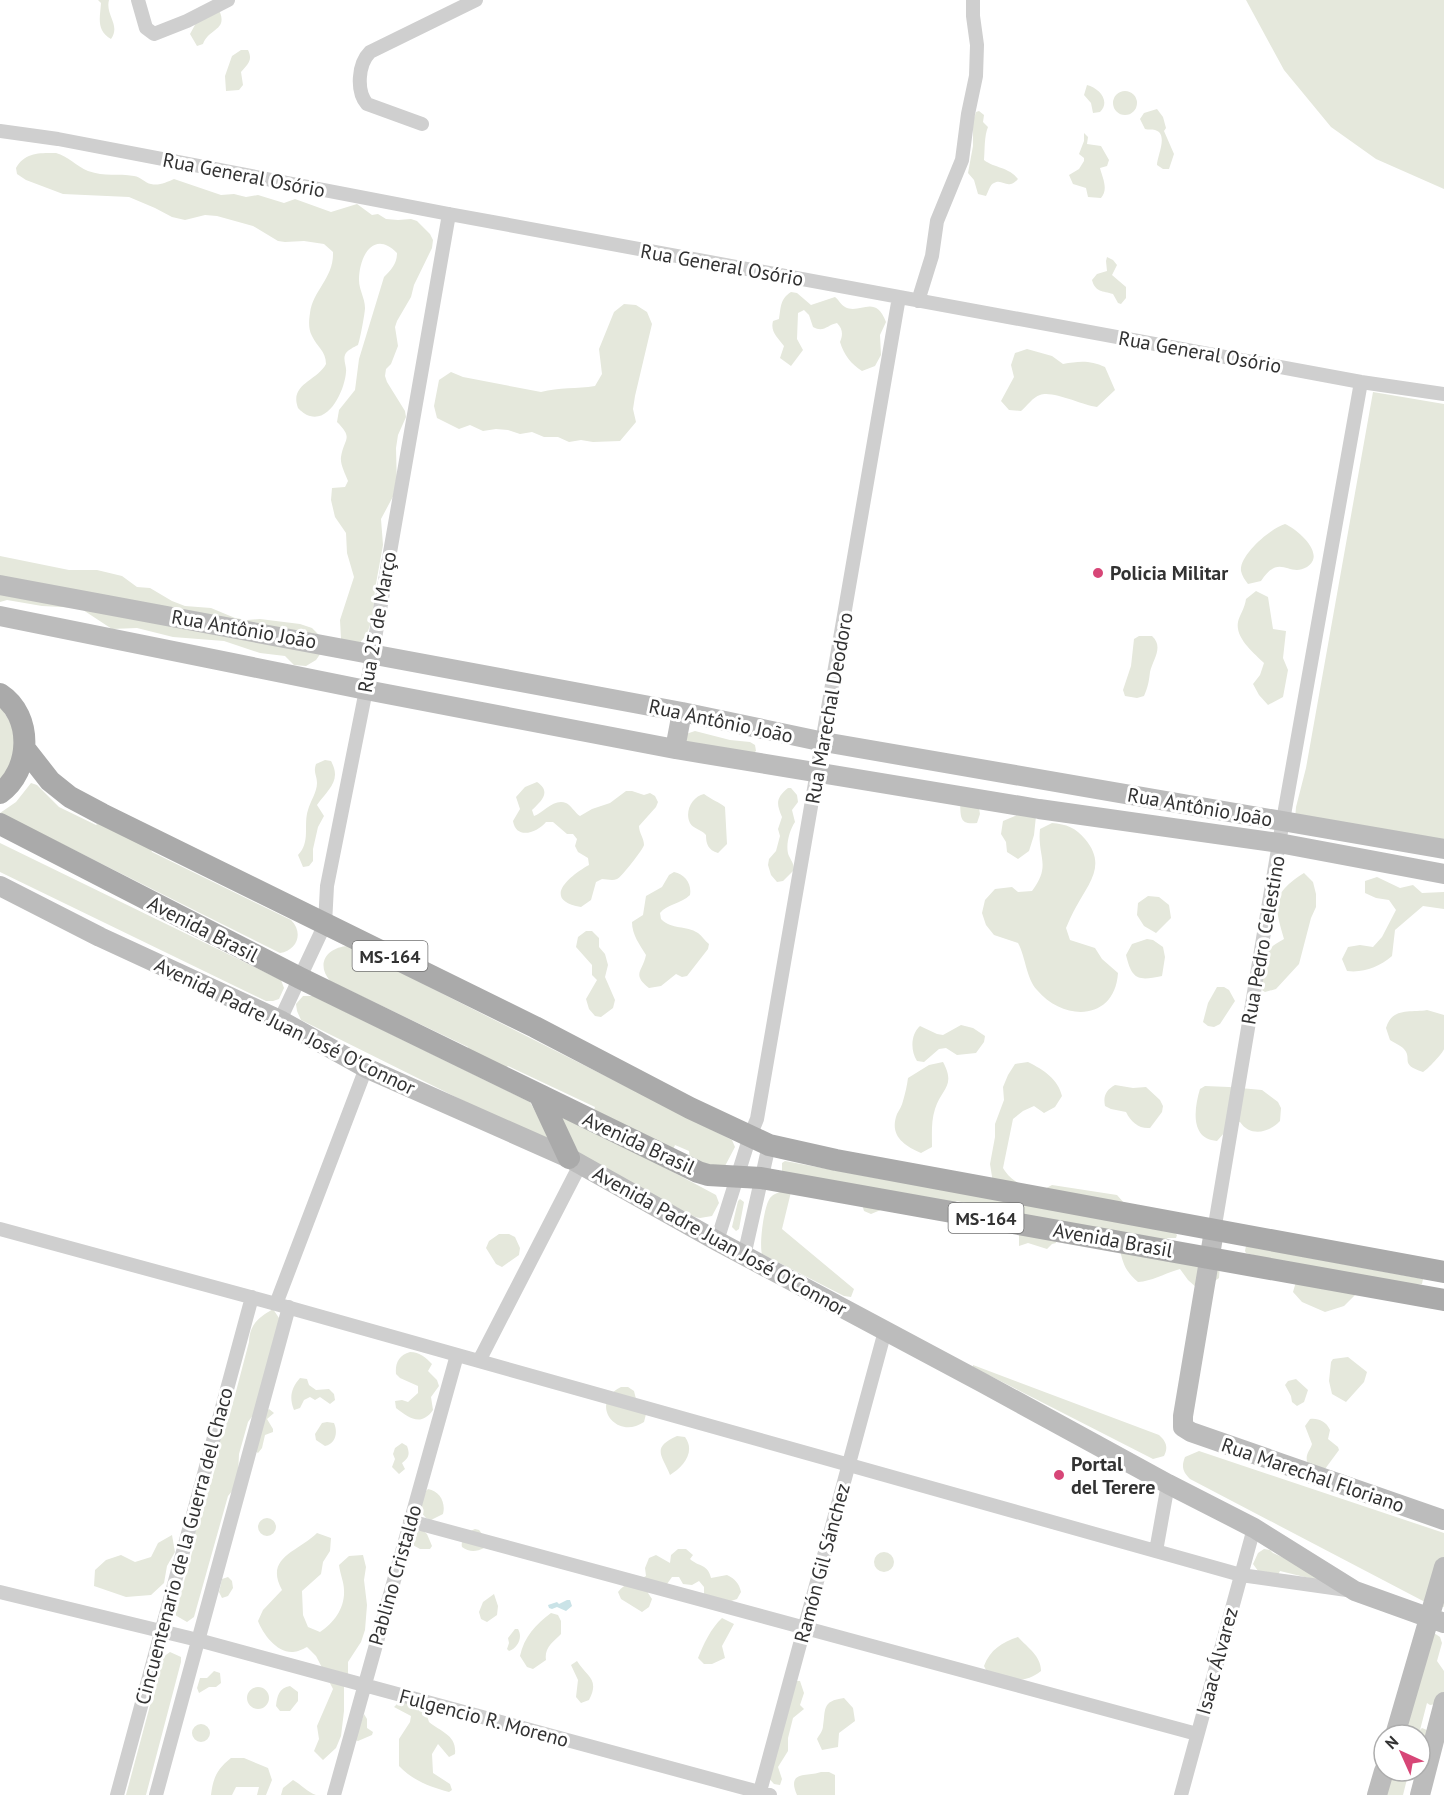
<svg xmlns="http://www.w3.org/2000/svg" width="1444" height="1795" font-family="'PT Sans',sans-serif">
	<rect width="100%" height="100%" fill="#fff"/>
	<!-- green -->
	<path fill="#e5e8dc" d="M98 0H109C105 15 121 25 111 39 96 30 100 18 101 3Z
		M1246 0H1444V189L1376 159 1331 127 1284 70Z
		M217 6C231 31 209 27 203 44L197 46 190 34 196 23Z
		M241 50H248C253 60 248 64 241 72L243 85 239 90 226 91 225 76 232 56Z
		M1087 85C1099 88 1111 101 1100 112L1093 113 1091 103 1084 95Z
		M1113 103a12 12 0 1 1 24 0a12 12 0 1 1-24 0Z
		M1157 109 1163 117 1166 128 1164 131 1174 154 1169 169H1163L1157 165C1157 156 1169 134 1155 130 1152 129 1148 130 1145 129L1140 119 1144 113Z
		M979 111 984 115 983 122 988 127C984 137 985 149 984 160 994 168 1009 167 1018 179 1007 191 1003 178 994 183 990 184 988 193 986 196L978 194 974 180 968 173 973 146V121L976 112Z
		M1084 133 1088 137 1087 144 1101 146 1109 160 1107 166 1100 168C1102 177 1109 189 1101 198L1088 197 1086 188 1073 184 1069 175 1079 169 1084 161V158L1079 154 1084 141Z
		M56 153C68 156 76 166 88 171 105 177 118 173 134 176 141 177 145 183 151 184 159 186 167 182 174 179L221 195 234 194 246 197 258 195 284 203 295 199 331 212 357 204 372 215 378 214 386 219 398 220 411 219 417 221 430 234 433 240 432 248 414 285 411 297 397 321 395 327 398 346 391 364 386 369 385 376 387 382 405 411 406 417 398 435 396 448 397 489 381 519 383 545 375 589 373 616 367 634 355 649 341 639 340 620 354 577 347 553 346 533 335 517 331 500 332 488 345 487 348 481C345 473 340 464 341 457 344 438 354 439 337 422L339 410 355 390 359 359 384 277C391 270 397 264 397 253 374 229 359 256 359 280 359 290 365 298 365 308 365 313 360 340 358 345 354 347 348 350 346 353 342 359 347 366 346 372 345 388 331 422 310 416 305 415 301 411 298 408 289 384 317 381 326 364 326 351 317 347 312 336 308 329 309 320 310 313 313 290 334 278 333 252L324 244 304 241 285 242 278 241 253 226 217 216 205 215 185 220 172 217 155 208 129 197 63 194 26 180 17 174 16 168C25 152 40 153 56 153Z
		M1107 257 1113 260 1117 265 1112 275 1126 287V298L1121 304 1118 303 1113 294C1103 291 1095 292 1092 280L1097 274 1107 271 1106 261Z
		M791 292 797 293 811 305 835 297C839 300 841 305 845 307 860 315 875 293 886 322L880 335 881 355 875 366 862 371C851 364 844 355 840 342 843 335 843 329 837 323 827 325 824 333 813 327L809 315 804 310 798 313 797 339 803 350 791 366 780 358 784 346C778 338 770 332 773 321L779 319C781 307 780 299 791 292Z
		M624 304 636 305 647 312 652 324 635 396 633 409 636 422 620 441 593 442 581 440 569 442 558 437H544L532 432 520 434 508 430 496 429 483 431 470 425 459 429 437 418 434 406 439 380 451 372 463 377 541 392C559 387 577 389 595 386L602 374 599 349 614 312Z
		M1027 349 1052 356 1063 364C1079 361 1090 360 1105 367L1115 390 1097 407C1082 405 1052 390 1040 395 1033 397 1027 406 1021 411L1009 410 1001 401 1014 377 1011 365 1015 353Z
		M1373 392 1444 404V844L1295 820 1296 807 1306 768Z
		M1285 524C1297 529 1327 554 1307 567 1288 578 1280 552 1261 581L1248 584C1245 580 1242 576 1241 571 1239 555 1271 528 1285 524Z
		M0 556 69 570H97L122 576 137 587 150 588 172 601 185 606 211 608 235 618 247 620 260 619 300 624 312 628 321 637 323 650 316 660 306 666 294 665 285 656 260 653 224 641 173 637 137 628 112 629 80 608 42 606 7 600 0 602Z
		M1256 591 1268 597 1273 629 1286 631 1283 658 1288 670 1283 697 1268 705 1259 695 1253 684 1260 675 1264 663C1254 653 1235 638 1238 622 1239 616 1245 608 1246 599Z
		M1139 636H1152C1164 647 1153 659 1150 672 1149 681 1148 687 1144 696L1137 698 1125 696 1123 690 1131 666 1134 639Z
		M0 706 15 730 13 763 0 780Z
		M695 731 730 740 750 742 755 745 756 751 751 755 685 749 683 735Z
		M325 760 331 761C342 781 328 789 317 805L324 816 318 827 313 849V861L309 866 303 867 298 855C311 842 303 825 308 810 310 802 317 792 317 783 317 775 313 773 316 764Z
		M537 782C552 792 541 801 532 810L534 816C543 813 554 798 566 803 571 805 575 813 580 816L592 809 610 803 626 791H632L644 795 650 793 655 796 658 802 656 807 639 826C639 833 644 838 644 845 644 848 621 878 617 879 612 881 607 879 602 879L596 882 591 900 581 907C541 900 569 876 589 865L588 858 578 852 575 846 577 839 573 834H567L553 822H546C537 833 516 840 513 821L520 809 516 797 525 787Z
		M31 783 37 785 59 807 96 825 101 821 146 839 152 852 291 920C304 933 297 950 280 953L0 813 16 802Z
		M788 788H791L797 795 798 802 792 810 795 822C789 831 785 847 789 856 792 862 794 864 794 870L783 881 777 882 771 875 768 865 769 859 776 851 780 836 778 829 782 817C776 803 776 798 788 788Z
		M704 794C712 800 719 802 725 807L727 844 718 853C708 850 706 844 706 835 701 829 693 829 690 823 684 811 693 796 704 794Z
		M960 803 979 808 980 814 977 823C959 825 961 817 960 803Z
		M1022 813 1036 816 1034 835 1029 851 1018 859 1007 852 1006 842 1001 834 1003 821Z
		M1052 823C1066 824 1076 828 1085 839 1107 865 1089 883 1076 907 1072 914 1069 921 1066 928L1070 940 1095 948 1102 959 1118 973C1115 1021 1064 1022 1037 990 1026 978 1026 958 1018 943L994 935 986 925 982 913 985 900 995 889 1012 887 1018 892 1032 891C1052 864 1037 858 1040 829Z
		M0 843 277 978 281 980 284 988 279 999 273 1001H266L0 872Z
		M674 872C685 874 692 884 690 895 681 904 667 904 660 913L661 919C672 930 686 925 698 933 702 936 705 941 709 944L708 949 687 976 682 977 676 974 661 986 649 988C631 974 643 971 646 955 640 945 632 935 632 922L643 915 646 896 662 887 669 875Z
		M1304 873 1313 882 1316 894V907L1311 918 1299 964 1276 989 1265 992 1257 987C1260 959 1258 954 1284 939 1274 905 1271 894 1304 873Z
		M1377 877 1400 888 1413 885 1422 893 1444 892V909L1423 906 1395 930 1392 956C1379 967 1364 973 1347 971L1342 959 1348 947 1360 945 1373 947 1382 937 1396 910 1389 900 1376 898 1365 893V881Z
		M1148 896 1159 897 1169 905 1171 918 1156 933 1144 926 1137 915 1138 903Z
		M586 931H592L599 938V947L605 954 608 965 605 977 615 1000 613 1008 601 1017 595 1016 589 1009 586 999 597 980 592 975V965L576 947 578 937Z
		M1147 939 1153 940 1163 947 1165 957 1162 976C1138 981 1132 980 1126 955L1132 944Z
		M348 946 732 1140 735 1147 725 1166 691 1167 689 1151 675 1145 672 1152 658 1164 716 1195 719 1203 712 1216 700 1218 695 1217 581 1157 558 1115 588 1129 595 1107 508 1066 502 1071 471 1065 468 1047 330 981C315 963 328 947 348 946Z
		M1217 987H1224L1229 990 1235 1001 1220 1024 1214 1027 1208 1026 1203 1022 1208 1003Z
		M303 996H313L530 1102 549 1137 542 1140 301 1020 297 1011 296 1004Z
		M1427 1010 1444 1015V1049C1443 1053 1427 1070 1423 1072 1398 1064 1414 1059 1403 1048 1400 1045 1394 1043 1390 1040L1386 1028C1392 1007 1410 1013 1427 1010Z
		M961 1025 973 1028 985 1036 984 1042 976 1053 957 1055 946 1048 939 1049 924 1062 917 1061C910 1050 911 1034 920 1026L937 1034 943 1035Z
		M943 1062C956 1086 942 1088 935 1109 931 1121 932 1135 932 1147L921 1153C903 1145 889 1135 897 1114 899 1110 902 1106 903 1101 905 1094 907 1086 908 1078L929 1065Z
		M1028 1062C1044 1070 1058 1079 1062 1096L1055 1107 1044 1113 1034 1106 1023 1111 1013 1119 1003 1168C1012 1183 1024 1186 1041 1191L1052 1185 1117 1195 1125 1204 1175 1233 1177 1235 1176 1238H1167L1176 1252 1220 1265 1219 1278 1209 1285 1197 1288 1188 1280 1180 1269C1165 1273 1153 1281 1138 1282 1127 1273 1123 1265 1120 1250L1050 1224 1056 1243 1052 1244 1047 1249 1028 1243 1019 1246V1234L990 1215V1207L956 1201 949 1210 883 1209 871 1214 864 1211 862 1204 782 1171V1163L785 1161 881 1179 994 1189 990 1164 995 1137V1124L1004 1100 1003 1087 1008 1075 1015 1064Z
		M1115 1085 1133 1088 1146 1087 1160 1100 1163 1106 1162 1112 1150 1128C1139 1129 1131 1122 1126 1112L1111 1109 1105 1106C1103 1096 1106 1090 1115 1085Z
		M1205 1086 1229 1087 1262 1090 1278 1102 1281 1108 1280 1121C1269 1133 1250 1137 1240 1122H1234L1217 1141C1190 1139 1194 1109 1200 1089Z
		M782 1191 791 1192 782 1229 854 1289 851 1297 844 1296 762 1254C759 1244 764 1206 770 1198 773 1194 778 1193 782 1191Z
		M740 1199 744 1202 739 1229 736 1231 732 1227 738 1201Z
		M499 1234H509L515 1237 520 1248 519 1255 502 1267 496 1264 486 1248 489 1241Z
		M1246 1246 1423 1279 1422 1284 1358 1292 1344 1306 1325 1312 1302 1302 1293 1292 1300 1268 1246 1253 1245 1251Z
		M273 1309 281 1321 263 1402 248 1422 239 1454 238 1476 233 1490 228 1496 194 1617 187 1622 175 1615 176 1611 193 1549 199 1496 209 1489 217 1462 214 1440 229 1418 249 1342C250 1324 258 1318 273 1309Z
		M410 1352C420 1352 426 1358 432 1364L428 1371 437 1380 439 1386 431 1397 433 1410C421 1427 409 1418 396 1408L395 1401 402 1400 408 1402 418 1393V1386L400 1378 396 1374C395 1363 399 1355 410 1352Z
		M1348 1357 1367 1372 1364 1382 1346 1402 1332 1394 1329 1381 1331 1362 1333 1359Z
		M973 1365 1159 1435C1167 1442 1168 1448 1164 1456L1153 1459 973 1367Z
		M300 1378 307 1379 309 1385 316 1390 329 1389 334 1394 335 1400 330 1404 320 1397 315 1400 310 1397 304 1400 300 1408 294 1410C289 1398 291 1388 300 1378Z
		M1296 1379 1308 1390 1304 1402 1297 1406 1292 1402 1291 1396 1285 1385 1288 1381Z
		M621 1387H628L634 1391 637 1403 646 1414 644 1422C616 1441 588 1403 621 1387Z
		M269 1409 274 1413 267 1419 273 1429V1432L265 1435 262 1448 258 1453 255 1451 264 1413Z
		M1310 1419C1318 1418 1326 1421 1330 1430L1328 1439 1338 1447 1339 1450 1325 1469 1308 1464C1304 1455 1310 1451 1312 1444L1305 1426Z
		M327 1422 334 1423C338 1432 336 1444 325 1446L316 1440 315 1434 322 1423Z
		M677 1436 685 1437C696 1452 683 1467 670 1475 663 1456 650 1448 677 1436Z
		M402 1443 407 1446C410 1454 409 1458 402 1463L405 1469 399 1474 392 1467 395 1459 393 1454 395 1448Z
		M1199 1451 1444 1533V1607L1425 1602 1190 1479C1183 1472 1181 1467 1185 1457Z
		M428 1489C440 1491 446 1503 443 1514L431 1520 426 1518 419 1510 426 1491Z
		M258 1527a9 9 0 1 1 18 0a9 9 0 1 1-18 0Z
		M475 1529 479 1530 486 1539 484 1548C476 1552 469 1552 462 1547 460 1539 468 1531 475 1529Z
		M422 1530 427 1534 432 1546 430 1549H420L411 1544 412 1538 415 1532Z
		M317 1533 331 1538 330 1551 323 1562 321 1574 302 1591 303 1615 308 1627 320 1632C334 1623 345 1608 344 1590 344 1582 340 1574 339 1565L349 1556 363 1555 366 1567 364 1580 367 1605 365 1630 361 1642 348 1662V1675L344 1686V1711L341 1736 336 1748 323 1760 314 1751 319 1739 317 1726 333 1689 316 1656 307 1647C303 1649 297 1652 293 1652 277 1653 263 1634 258 1621L263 1610 282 1590C264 1557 298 1552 317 1533Z
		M172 1535 175 1552 167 1566 164 1583 151 1595 126 1597 94 1586 95 1570 106 1560 121 1555 135 1562 151 1557 158 1543Z
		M678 1549H686L693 1555 690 1559C699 1567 708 1564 711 1578L727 1575C735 1579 739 1583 741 1592L737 1599 725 1603 704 1596V1587L699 1581 692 1585 683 1584 679 1577H672L667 1584 651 1586 648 1593 652 1599 649 1607 642 1612 621 1599 618 1592C625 1582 636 1582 646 1576L645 1568 649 1558 656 1555 670 1563 671 1555Z
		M1264 1549 1270 1550 1273 1553 1370 1596 1321 1581 1280 1571 1278 1575H1261L1253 1564 1258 1553Z
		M874 1562a10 10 0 1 1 20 0a10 10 0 1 1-20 0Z
		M228 1577 232 1581 233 1588 228 1596 222 1598 219 1592 222 1579Z
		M494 1594 498 1606 497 1615 487 1622 481 1619 479 1612 483 1602Z
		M551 1613 558 1615 561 1621V1634C553 1642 544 1648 546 1660L533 1669 527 1667 520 1656C524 1637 536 1624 551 1613Z
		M722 1618 734 1624 722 1646 725 1658 712 1664H704L698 1658C703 1645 711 1628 722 1618Z
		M515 1629H518C523 1637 518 1648 509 1651L507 1649 509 1643 508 1638Z
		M1434 1633 1440 1637 1442 1643 1437 1661 1444 1671V1697L1437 1704 1430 1705 1427 1703 1420 1730 1422 1728 1434 1733 1423 1749 1420 1746V1735H1400Z
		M1018 1637C1028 1648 1041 1656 1041 1671 1022 1686 1008 1678 987 1672L984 1666C990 1650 1002 1642 1018 1637Z
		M170 1652 181 1657V1662L146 1795H126L163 1657Z
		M577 1661C587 1677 600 1679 589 1700L581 1703 576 1697 578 1680 571 1665Z
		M214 1671 220 1673 221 1683 216 1687H209L199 1693 197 1688 200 1678H207Z
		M794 1681H800L804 1693 800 1705 804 1709 793 1718 788 1738V1751L778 1767 782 1779 780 1785 774 1784 765 1774Z
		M290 1686 298 1692V1701L290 1711H280L276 1706C277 1696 279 1688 290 1686Z
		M247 1698a11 11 0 1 1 22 0a11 11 0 1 1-22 0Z
		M403 1698C420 1704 424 1704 429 1722 441 1732 457 1735 455 1754L449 1757 438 1744 432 1754 433 1773 450 1784 452 1790 449 1792C430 1787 412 1780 399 1766V1739L410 1722 411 1716 394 1707Z
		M844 1698 853 1708 855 1721 839 1733 838 1747 822 1750 817 1739C819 1735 823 1731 823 1726 826 1710 821 1701 844 1698Z
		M364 1714 367 1719V1728L373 1732 372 1735 358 1741 355 1740Z
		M192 1733a9 9 0 1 1 18 0a9 9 0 1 1-18 0Z
		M231 1758H244L268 1768 272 1780 266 1795H257L259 1787H236L232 1795H211C213 1778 217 1769 231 1758Z
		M1384 1771H1409L1403 1795H1382Z
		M821 1772H829L835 1775V1795H797C786 1770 808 1777 821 1772Z
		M293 1780C302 1785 307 1792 316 1795H281L283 1788Z"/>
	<!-- water -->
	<path fill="#cae3e7" d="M567 1600H570L572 1606 566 1611 557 1607 552 1609 549 1608 548 1605 557 1602 559 1604Z"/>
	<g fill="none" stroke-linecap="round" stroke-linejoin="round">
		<!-- minor -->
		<path stroke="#cfcfcf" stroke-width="14" d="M138 0 146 28 154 34 187 21 228 0
			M422 124 367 104C356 91 358 64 370 52L476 0
			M0 131 58 139 449 214 1361 382 1444 394
			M918 301 932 256 937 221 962 160 968 114 976 76 977 45 973 16V0
			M280 1020 325 924 327 886 366 690 449 214
			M0 1229 276 1304 1241 1575 1347 1590
			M1214 1231 1279 843 1361 382
			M717 1241 750 1136 757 1119 899 297
			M744 1256 769 1145 766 1140
			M276 1304 366 1068
			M479 1361 580 1165
			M410 1521 1197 1734
			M1156 1551 1168 1484
			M0 1592 198 1640 770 1795
			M117 1795 252 1297
			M156 1795 289 1307
			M334 1795 457 1355
			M759 1795 885 1331
			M1181 1795 1254 1528"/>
		<!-- secondary -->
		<path stroke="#bcbcbc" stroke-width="20" d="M0 585 682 712 824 742 1444 849
			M0 616 366 690 675 749 1039 809 1279 843 1444 874
			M675 749 682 712
			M0 886 100 937 280 1020 366 1068 569 1158 717 1241 983 1383 1168 1484 1254 1528 1355 1591 1444 1623
			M1214 1231 1183 1416V1427L1191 1432 1444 1520
			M1395 1735 1444 1567
			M1377 1795 1384 1771
			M1420 1795 1444 1702"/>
		<!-- primary -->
		<path stroke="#aaa" stroke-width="22" d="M0 694C34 716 31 771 0 793
			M25 749 50 781 70 797 102 814 535 1027 690 1108 769 1145 836 1160 1444 1272
			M0 824 300 978 698 1172 708 1175 761 1178 1444 1300
			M540 1096 569 1158"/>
	</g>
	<!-- markers -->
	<g fill="#d74677" stroke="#fff" stroke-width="2">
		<circle cx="1098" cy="573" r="6"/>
		<circle cx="1059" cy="1475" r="6"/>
	</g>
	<g text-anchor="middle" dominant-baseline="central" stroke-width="6" stroke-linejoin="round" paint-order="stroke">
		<!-- shield labels -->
		<g fill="#fff" stroke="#707070" stroke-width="1.5">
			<rect x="352.5" y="941" width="75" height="30" rx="4.5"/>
			<rect x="948.5" y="1203" width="75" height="30" rx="4.5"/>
		</g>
		<g font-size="18" font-weight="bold" fill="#323232">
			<text x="390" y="956">MS-164</text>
			<text x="986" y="1218">MS-164</text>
		</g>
		<!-- street labels -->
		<g font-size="20" fill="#323232" stroke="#fff">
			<text transform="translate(244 175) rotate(11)">Rua General Osório</text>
			<text transform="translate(722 265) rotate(10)">Rua General Osório</text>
			<text transform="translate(1200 352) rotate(10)">Rua General Osório</text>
			<text transform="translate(377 622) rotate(-80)">Rua 25 de Março</text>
			<text transform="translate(244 629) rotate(10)">Rua Antônio João</text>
			<text transform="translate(829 708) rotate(-80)">Rua Marechal Deodoro</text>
			<text transform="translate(721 721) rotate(12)">Rua Antônio João</text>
			<text transform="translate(1200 807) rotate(10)">Rua Antônio João</text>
			<text transform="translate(203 929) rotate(27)">Avenida Brasil</text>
			<text transform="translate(1263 940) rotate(-80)">Rua Pedro Celestino</text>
			<text transform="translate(285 1026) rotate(26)">Avenida Padre Juan José O'Connor</text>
			<text transform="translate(639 1143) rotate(25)">Avenida Brasil</text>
			<text transform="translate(1113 1240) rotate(10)">Avenida Brasil</text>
			<text transform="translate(720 1241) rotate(29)">Avenida Padre Juan José O'Connor</text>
			<text transform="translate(1313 1475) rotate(19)">Rua Marechal Floriano</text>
			<text transform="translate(184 1546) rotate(-75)">Cincuentenario de la Guerra del Chaco</text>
			<text transform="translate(822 1563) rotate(-75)">Ramón Gil Sánchez</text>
			<text transform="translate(395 1575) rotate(-74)">Pablino Cristaldo</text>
			<text transform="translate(1217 1661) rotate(-75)">Isaac Álvarez</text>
			<text transform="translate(484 1718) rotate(15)">Fulgencio R. Moreno</text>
		</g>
		<!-- poi labels -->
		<g font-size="20" font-weight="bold" fill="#323232" stroke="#fff" text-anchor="start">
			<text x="1110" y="573">Policia Militar</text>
			<text x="1071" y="1464">Portal<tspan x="1071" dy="23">del Terere</tspan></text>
		</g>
	</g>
	<!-- north arrow -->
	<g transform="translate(1402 1753) rotate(315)"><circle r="28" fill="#ffffff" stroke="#adadad" stroke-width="1.5"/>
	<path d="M0-4.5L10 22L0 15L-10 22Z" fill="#d74677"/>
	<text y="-9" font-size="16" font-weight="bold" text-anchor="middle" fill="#323232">N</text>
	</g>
</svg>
